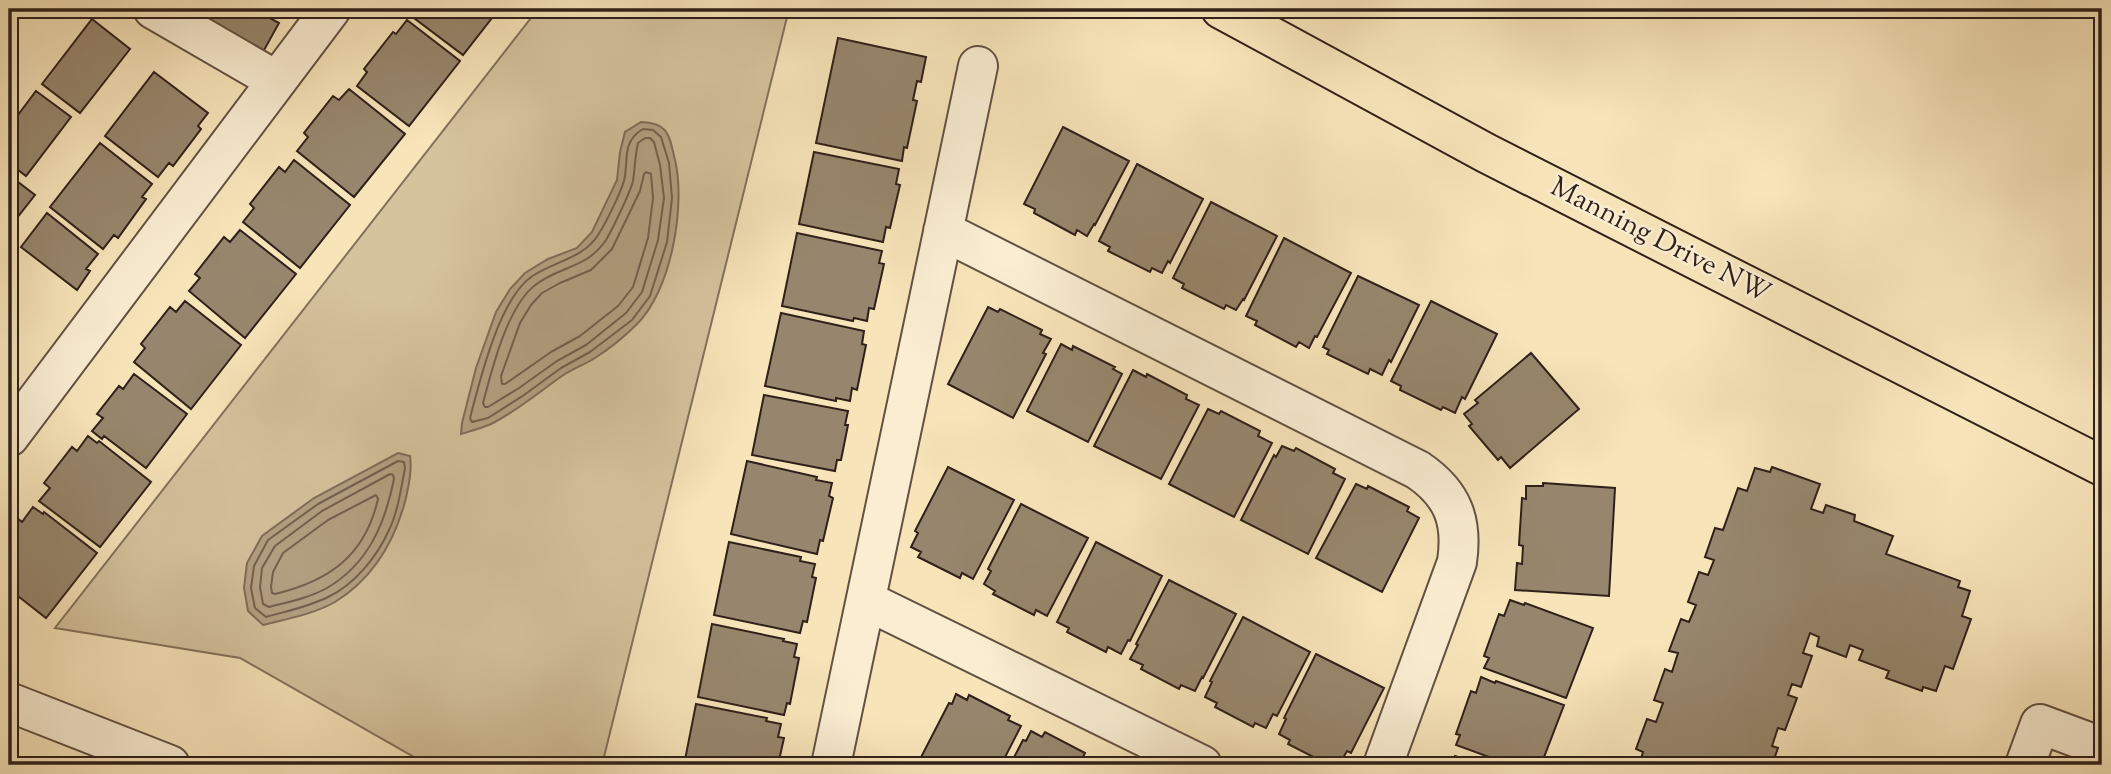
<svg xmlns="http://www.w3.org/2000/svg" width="2111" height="774" font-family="'Sorts Mill Goudy',serif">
	<rect width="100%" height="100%" fill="#f7e4b9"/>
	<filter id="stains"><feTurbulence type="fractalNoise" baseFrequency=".00286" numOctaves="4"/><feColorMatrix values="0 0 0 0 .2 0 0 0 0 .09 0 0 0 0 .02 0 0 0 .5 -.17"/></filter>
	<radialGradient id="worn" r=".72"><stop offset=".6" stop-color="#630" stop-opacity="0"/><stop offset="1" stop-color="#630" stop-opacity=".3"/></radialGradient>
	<!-- green -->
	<path fill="#d5c39e" stroke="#82725c" stroke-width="2" d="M538 9H789L602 765H428L240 658 55 628Z"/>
	<!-- water -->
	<path fill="#b3a183" stroke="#7f6d59" stroke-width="2" d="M641 122C669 123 669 135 675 160 686 206 671 292 636 325 624 337 609 349 595 358 584 365 572 369 562 376 539 392 517 411 491 424 482 428 471 431 461 434L462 423 476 368 496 312 510 289 525 273 548 259 577 248 592 232 617 180 620 152 625 132Z
		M398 453 410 456C412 470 409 484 406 498 395 541 374 578 335 602 314 614 287 619 263 625L248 611 244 588 247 563 262 536 314 498Z"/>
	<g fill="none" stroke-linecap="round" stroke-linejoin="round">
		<!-- shore -->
		<path stroke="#72604e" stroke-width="2" d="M643 129 653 130 661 137 669 163 672 198 667 242 650 296 632 320 590 352 561 368 524 395 488 418 472 422 470 418C480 380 499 300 531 277 554 261 583 259 598 235 606 223 620 194 624 181 629 160 621 142 643 129Z
			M645 138H650L654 142 660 165 664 198 658 240 642 292 626 313 586 345 557 361 519 388 488 407H485L483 403C492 369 507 308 534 286 558 266 587 269 606 240 613 228 630 193 633 181 635 168 635 156 638 143Z
			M646 172 651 174 653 198 648 238 633 287 618 306 580 336 551 352 505 384H502L501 376 520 323 531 305 542 293 560 283 591 270 612 249 640 191 644 174Z
			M398 461 404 462 405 468C401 488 398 512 389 530 377 557 354 585 328 597 308 607 287 611 266 617L255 608 251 588 254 566 268 540 318 504Z
			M390 474 393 475 394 479C385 524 368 564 327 588 309 598 288 602 269 607L263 604 260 587 262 568 275 546 322 511Z
			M376 495 378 499C365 556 329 581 275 594L272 593 271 587 273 572 283 553 328 520Z"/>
	</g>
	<!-- building -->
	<path fill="#97866d" stroke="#30201a" stroke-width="2" d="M195 9H253L279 23 258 61 188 21Z
		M415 9H499L463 55 410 15Z
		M92 19 130 49 80 113 42 84Z
		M407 20 460 61 409 126 357 86 367 72 364 69 393 32 396 34Z
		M838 38 926 57 921 82 917 81 913 100 917 101 907 148 904 147 902 161 816 143Z
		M154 72 208 113 198 126 201 129 173 166 169 163 158 177 105 136Z
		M349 89 405 134 354 197 297 151 308 137 304 133 333 96 339 100Z
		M36 91 71 117 26 176 9 163V127Z
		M1063 127 1129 161 1095 225 1094 224 1087 236 1077 230 1075 235 1034 213 1035 209 1024 204Z
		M100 143 152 184 142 197 146 199 118 238 114 235 103 249 50 207Z
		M814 152 899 169 896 184 900 185 890 228 886 227 883 242 799 224Z
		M294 160 350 205 300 268 243 222 254 208 250 204 279 167 285 172Z
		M1137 164 1203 199 1170 263 1168 261 1162 273 1152 268 1150 272 1108 251 1110 247 1099 241Z
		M9 175 35 195 9 228Z
		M1211 202 1277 236 1244 300 1243 299 1236 310 1226 305 1224 309 1182 288 1184 284 1173 278Z
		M47 213 98 254 86 269 90 271 77 290 21 247Z
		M240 230 296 274 245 338 189 291 200 278 195 274 224 237 230 242Z
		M797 233 882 251 879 263 884 264 874 309 869 308 867 321 854 318 853 321 782 306Z
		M1284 238 1351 273 1317 337 1315 336 1309 348 1299 342 1296 347 1255 325 1257 321 1246 316Z
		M1358 276 1419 305 1391 362 1389 360 1382 375 1370 369 1368 374 1327 354 1329 350 1323 347Z
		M185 301 241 345 191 409 134 362 145 348 141 344 170 307 176 312Z
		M1431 301 1497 334 1465 399 1462 397 1455 413 1443 407 1441 410 1400 390 1401 386 1391 381Z
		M988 307 998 312 1000 309 1042 330 1040 334 1051 339 1043 353 1046 354 1013 418 948 384Z
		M781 313 864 331 862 344 866 345 857 390 852 388 850 401 836 398V401L765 386Z
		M1061 344 1072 350 1073 346 1115 367 1113 369 1122 374 1088 442 1027 411Z
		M1531 353 1579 409 1510 468 1501 457 1498 460 1469 426 1472 424 1464 414 1478 403 1475 400Z
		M1133 370 1146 377 1147 374 1187 395 1186 399 1199 405 1161 479 1094 446Z
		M134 374 187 414 146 468 104 436 102 439 92 431 103 418 97 414 119 386 123 389Z
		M764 395 848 411 845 425H848L841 460H837L835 471 752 455Z
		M1208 409 1219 414 1221 411 1260 431 1258 436 1272 443 1234 517 1169 484Z
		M88 436 97 443 99 441 151 482 100 547 39 501 50 488 44 483 72 447 77 451Z
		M1282 446 1294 451 1296 448 1335 469 1333 473 1345 479 1308 554 1241 520 1274 455 1276 457Z
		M747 461 817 477 816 480 832 483 829 496 833 498 823 541 820 540 817 554 731 534Z
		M948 467 1014 500 973 579 962 573 960 578 918 557 921 552 911 547 918 533 915 531Z
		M1772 467 1820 484 1811 509 1823 513 1826 505 1855 515 1854 521 1893 536 1886 554 1960 581 1958 587 1970 591 1962 616 1971 619 1953 669 1945 666 1936 691 1923 687 1922 691 1886 678 1889 671 1859 660 1863 650 1850 645 1846 657 1817 646 1819 637 1810 633 1803 653 1812 656 1801 687 1792 684 1788 695 1797 698 1785 730 1778 728 1772 746 1778 748 1772 765H1639L1643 752 1636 749 1647 719 1656 722 1663 703 1654 700 1665 669 1672 672 1678 653 1669 651 1681 619 1689 622 1696 605 1688 602 1699 572 1708 575 1714 560 1705 557 1715 528 1723 530 1738 488 1747 491 1755 468 1770 472Z
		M1543 483 1615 488 1609 596 1515 590 1517 563 1522 564 1523 546 1519 545 1522 498 1526 499V486H1543Z
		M1356 484 1367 489 1368 486 1409 507 1407 511 1419 518 1382 592 1316 558Z
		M1021 504 1088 538 1047 616 1036 610 1034 615 993 594 995 591 984 584 991 571 988 569Z
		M33 507 43 514 44 512 97 553 46 618 9 589V529L17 518 22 522Z
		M729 542 801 557 800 561 815 564 812 577 816 578 807 622 803 621 800 633 714 615Z
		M1096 542 1162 576 1130 641 1128 640 1121 654 1108 647 1106 652 1067 632 1069 628 1057 622Z
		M1169 580 1236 614 1203 678 1202 677 1195 691 1181 685 1179 689 1141 669 1143 665 1130 659 1138 645 1136 644Z
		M1510 600 1524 605 1525 603 1593 628 1566 698 1484 668 1489 658 1484 656 1499 614 1504 616Z
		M1243 617 1310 652 1277 716 1273 714 1266 728 1255 723 1253 727 1215 707 1217 703 1205 697 1212 682 1210 681Z
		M712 624 784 639 783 641 797 644 794 657 799 658 790 704 787 703 784 715 698 697Z
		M1316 654 1384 688 1351 753 1347 751 1339 765 1329 759 1327 764 1288 744 1290 740 1279 734 1286 719 1284 718Z
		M1481 677 1495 683 1496 681 1564 705 1541 765H1511L1456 745 1460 735 1456 734 1471 691 1476 693Z
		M956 694 967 700 969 695 1010 716 1008 720 1021 726 1001 765H917L949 703 952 704Z
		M696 704 767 718 766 721 781 724 778 737 784 738 778 765H684Z
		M1031 731 1042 737 1045 732 1085 753 1083 757 1095 763 1094 765H1010L1023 740 1026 741Z
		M1455 756 1470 761V759L1487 765H1452Z"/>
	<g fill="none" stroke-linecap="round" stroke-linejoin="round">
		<defs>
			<path id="minor" d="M153 9 277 81
				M943 231 1418 470C1453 494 1463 521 1457 562L1383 765
				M9 437 331 9
				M867 601 1202 765
				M9 702 170 765
				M831 765 978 66
				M2025 765 2040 724 2102 747"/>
			<path id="major" d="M1221 9 1486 153 2102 466"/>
		</defs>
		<!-- minor casing -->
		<use href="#minor" stroke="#625142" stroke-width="42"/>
		<!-- major casing -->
		<use href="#major" stroke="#30201a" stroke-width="42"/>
		<!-- minor -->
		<use href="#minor" stroke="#faedd2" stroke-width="38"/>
		<!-- major -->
		<use href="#major" stroke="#f7e4b9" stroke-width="38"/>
	</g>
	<g text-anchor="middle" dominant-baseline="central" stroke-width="5" stroke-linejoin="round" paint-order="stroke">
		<!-- street labels -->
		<g font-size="28" fill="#30201a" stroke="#faedd2">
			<text transform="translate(1660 241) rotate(27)">Manning Drive NW</text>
		</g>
	</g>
	<!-- margin -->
	<rect width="2111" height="774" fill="none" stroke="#f7e4b9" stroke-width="35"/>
	<rect x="10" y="10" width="2090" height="753" fill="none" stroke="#30201a" stroke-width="3.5"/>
	<rect x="18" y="18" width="2076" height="739" fill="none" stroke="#30201a" stroke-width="2"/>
	<rect width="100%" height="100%" filter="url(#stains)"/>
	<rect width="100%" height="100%" fill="url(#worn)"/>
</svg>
